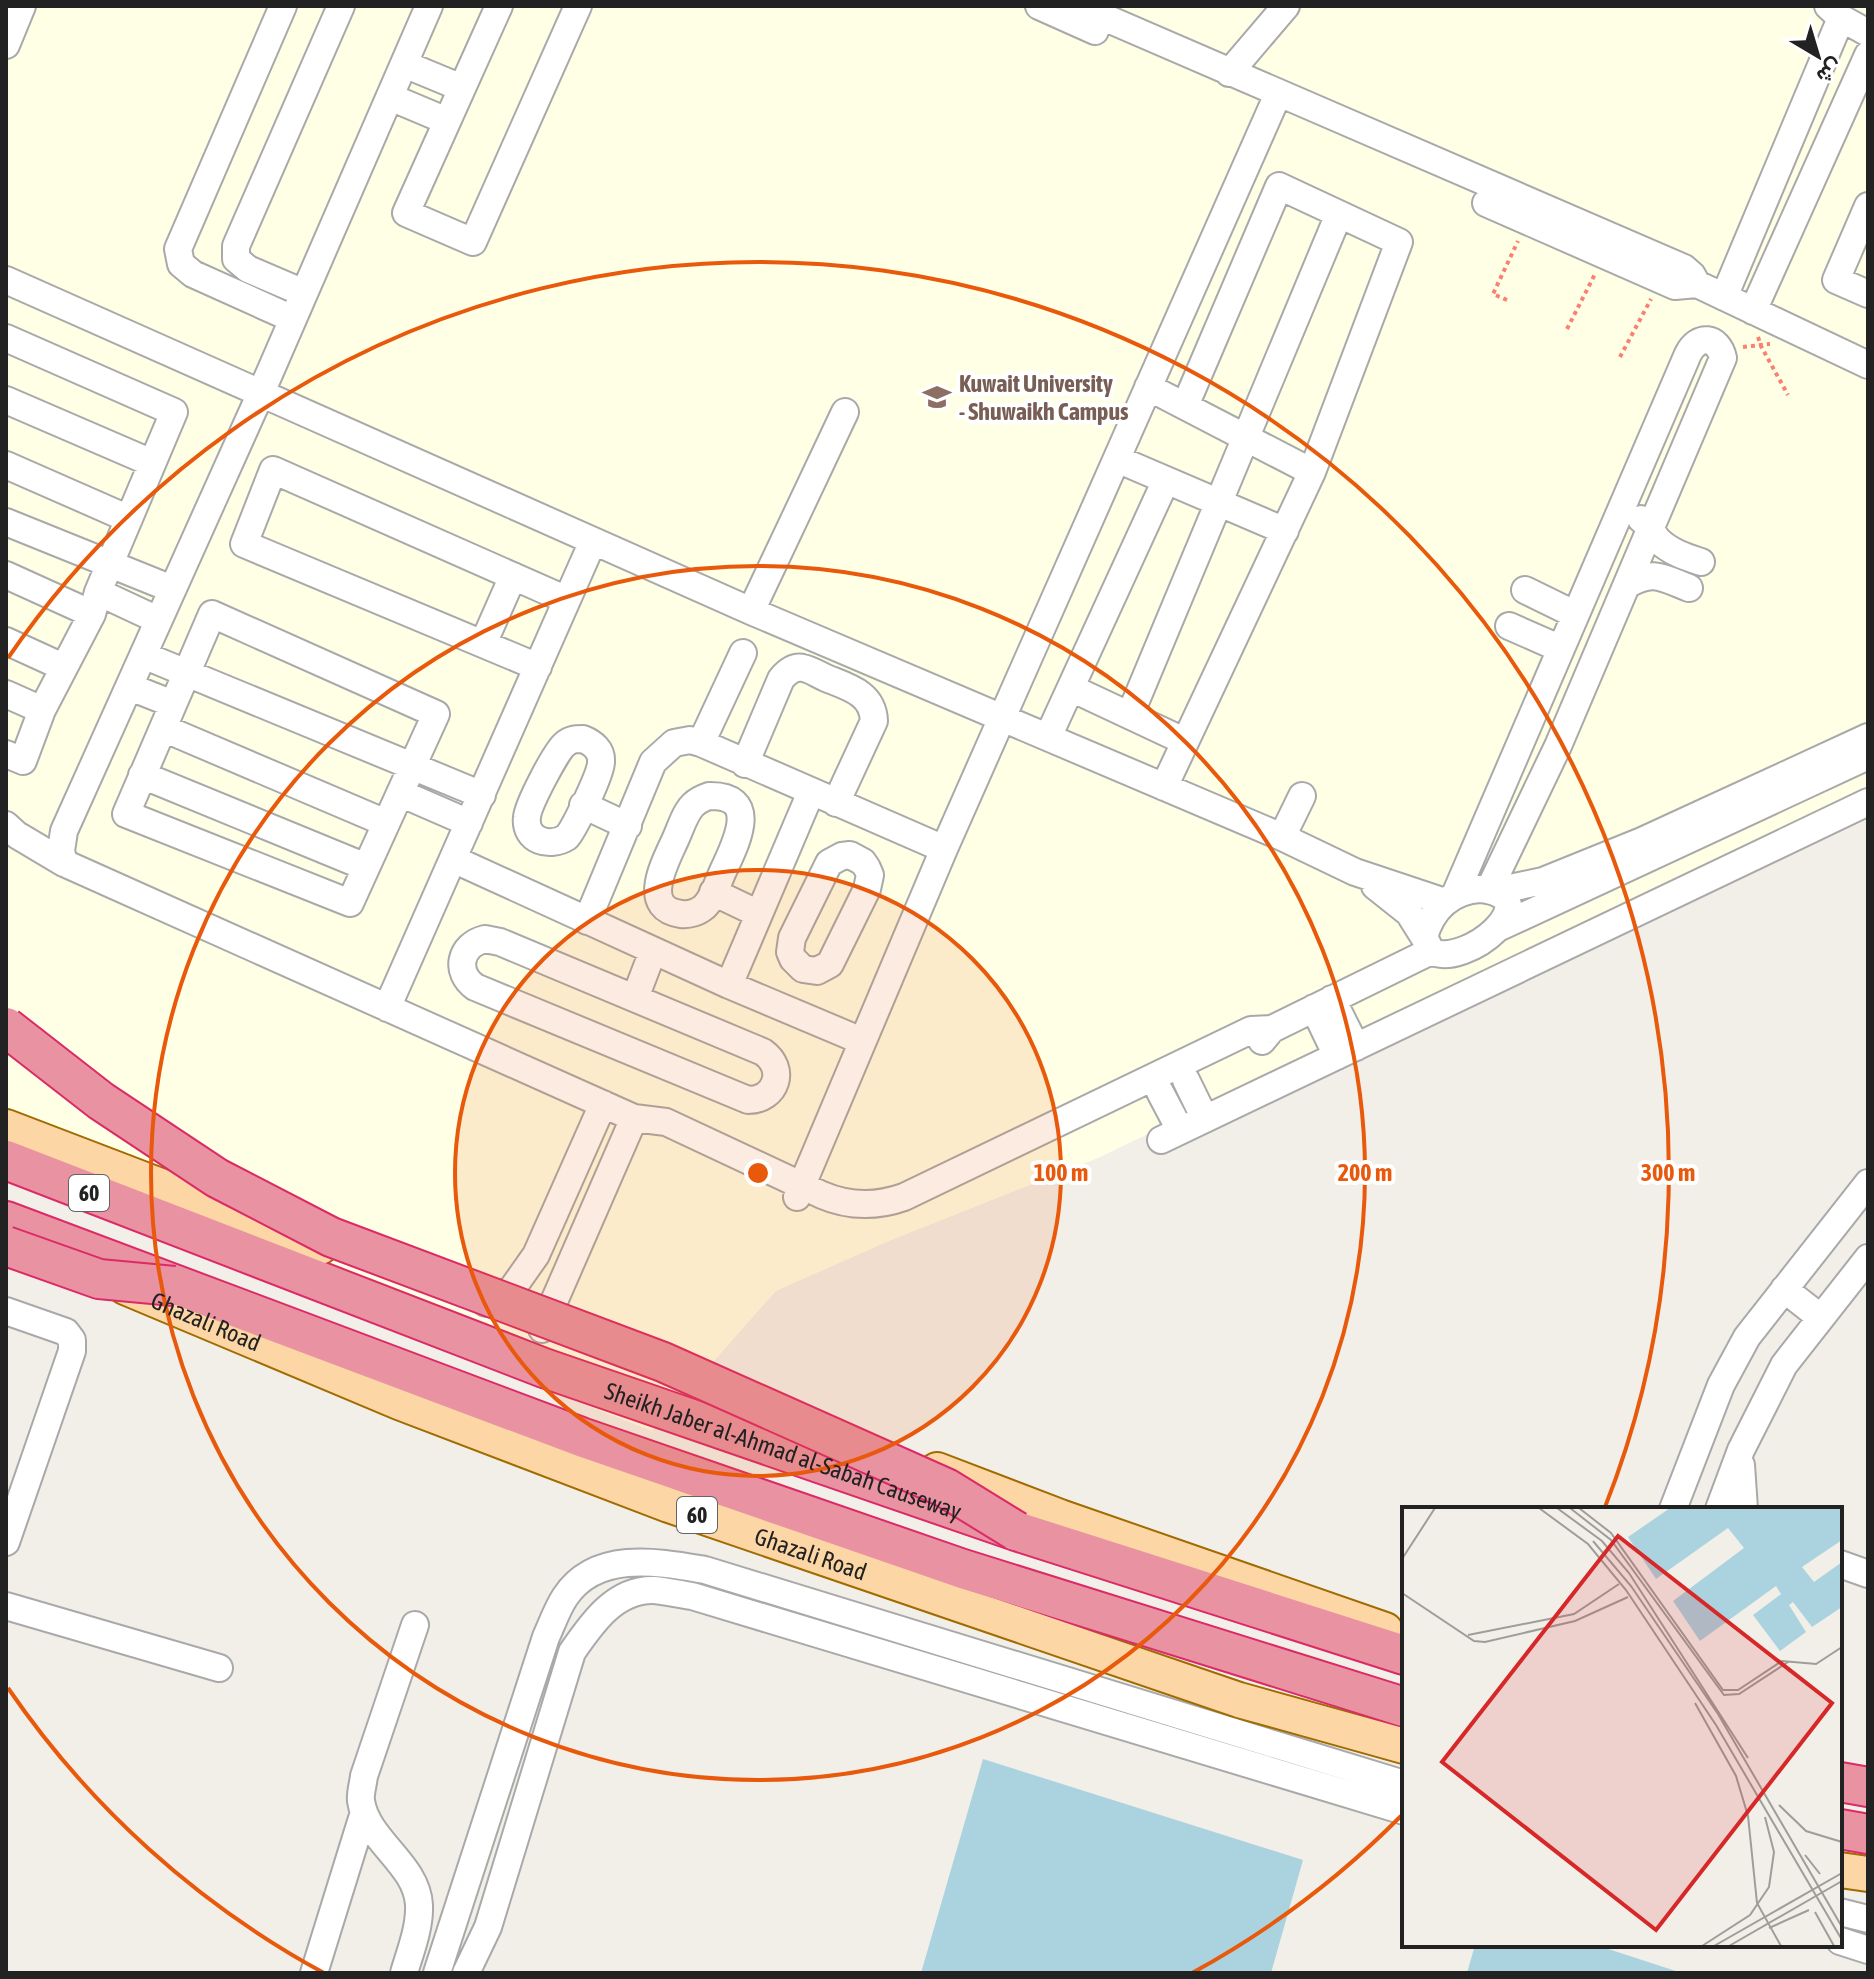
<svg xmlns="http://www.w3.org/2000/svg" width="1874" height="1979" font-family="'Asap Condensed',Vazirmatn,sans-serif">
	<rect width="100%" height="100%" fill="#f2efe9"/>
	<!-- education -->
	<path fill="#ffffe5" d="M6 6H1868V789L1098 1158 889 1241 776 1291 652 1431 6 1177Z"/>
	<!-- water -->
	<path fill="#aad3df" d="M983 1759 1303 1860 1271 1973H921Z
		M1475 1945H1596L1682 1973H1467Z"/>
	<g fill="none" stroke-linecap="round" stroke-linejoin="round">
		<defs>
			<path id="minor" d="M283 6 178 249 181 264 193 274 293 319
				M499 6 406 213 473 242 578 6
				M1039 6 1095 31
				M1078 6 1684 268 1692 275 1697 284 1868 365
				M1828 6 1841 18 1868 33
				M6 45 22 6
				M404 64 462 88
				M1229 73 1286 6
				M390 97 447 121
				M1486 203 1675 286 1697 284
				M1868 206 1836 280 1868 294
				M6 280 751 611 1282 837 1355 872 1445 902
				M304 293 248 269 236 259V246L341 6
				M1724 297 1841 18
				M1753 311 1868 55
				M6 338 174 412 98 592 92 614 42 710 23 761 6 754
				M1148 387 1312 472
				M6 400 152 463
				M1117 459 1285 531
				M6 465 129 519
				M1641 519C1649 525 1652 533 1658 540 1670 552 1686 557 1701 562
				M6 522 172 589
				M6 575 92 614
				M1627 585C1653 569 1663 578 1689 588
				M1525 590 1574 614
				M98 592 158 620
				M751 611 845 412
				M212 614 436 714 350 903 126 814Z
				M1509 626 1559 648
				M6 641 63 667
				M483 644 513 576
				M143 655 482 795
				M538 667 244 544 273 470 567 600
				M130 687 173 704
				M1071 688 1184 741
				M6 694 42 710
				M1130 715 1339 214
				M163 728 386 823
				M1048 737 1166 480
				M583 739C593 743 602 750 601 762 601 774 575 827 567 837 550 848 524 841 527 817 528 805 556 751 565 744 571 739 576 739 583 739Z
				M701 743 743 653
				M745 764 781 679C786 673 794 666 803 668 810 669 819 675 826 678 848 687 873 693 874 721L836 803
				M142 775 366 867
				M1164 787 1312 472 1399 242 1279 186 1185 406
				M400 793 469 823
				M709 796C761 795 736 843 724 869 718 881 714 898 704 907 698 912 689 915 681 914 638 908 667 859 676 838 681 827 685 813 693 805 698 800 703 798 709 796Z
				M583 805 628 826
				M6 825 17 835 64 863 634 1118 666 1122 822 1195C850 1207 876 1207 904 1197L1251 1030 1272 1029
				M1282 837 1302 796
				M850 855 863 862 867 868 870 875 867 889 830 964 817 971 803 969 793 959 790 952 792 938 829 863 842 856Z
				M453 859 729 985 850 1036
				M64 863 61 851 64 831 260 395 429 6
				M1375 886 1409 913 1424 937
				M1480 889C1553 896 1465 970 1431 951L1424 937C1432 909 1450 891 1480 889Z
				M1496 891 1543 881 1642 841 1868 737
				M713 892 759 914
				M1455 895 1688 354C1698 334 1718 336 1723 358L1558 746 1489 890
				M587 921 653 762 674 743 690 740 701 743 944 849
				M1500 927 1868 756
				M485 939 500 942 763 1052C787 1069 776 1100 748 1100L475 987C454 972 460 945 485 939Z
				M729 985 811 792
				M635 998 653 951
				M1332 999 1356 1047
				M387 1008 593 541
				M1314 1008 1337 1056
				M1262 1041 1272 1029 1431 951
				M1186 1080 1205 1119
				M1160 1092 1180 1130
				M1161 1140 1868 802
				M797 1197 944 849 1278 94
				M1784 1289 1821 1318
				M486 1303 512 1289 536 1255 603 1104
				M6 1311 66 1332 72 1340V1351L6 1542
				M542 1329 634 1118
				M1741 1465 1744 1509
				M1673 1509 1721 1385 1747 1337 1868 1183
				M1719 1509 1741 1450 1784 1365 1868 1258
				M1840 1564 1868 1574
				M6 1606 219 1668
				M1840 1912 1868 1919
				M1840 1941 1868 1950
				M314 1973 364 1812
				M404 1973C410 1952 420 1928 419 1905 417 1864 367 1841 361 1801 360 1793 363 1785 364 1776L415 1625
				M437 1973 546 1637C552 1624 557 1609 565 1597 596 1550 658 1562 705 1570L1404 1784
				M466 1973 488 1927 572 1652C592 1623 615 1589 654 1590 666 1591 679 1594 692 1596L1404 1811"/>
			<g id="major">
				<path d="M6 1127 320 1247"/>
				<path id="s1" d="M125 1287 399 1402 669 1505 1239 1700 1404 1746"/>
				<path d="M937 1470 1060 1517 1385 1630"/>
				<path d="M1840 1870 1868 1874"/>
			</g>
			<g id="highway">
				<path id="s2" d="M6 1160 544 1368 1016 1531 1404 1655"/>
				<path d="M6 1221 581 1437 963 1569 1404 1707"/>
				<path d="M1840 1782 1868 1787"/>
				<path d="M1840 1829 1868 1834"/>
			</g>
		</defs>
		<!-- minor casing -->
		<use href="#minor" stroke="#a9a9a9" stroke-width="30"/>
		<!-- major casing -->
		<use href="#major" stroke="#a06b00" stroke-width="38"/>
		<!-- highway casing -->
		<use href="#highway" stroke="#dc2a67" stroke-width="42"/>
		<!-- path -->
		<path stroke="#fa8072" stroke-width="4" stroke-dasharray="4 4" stroke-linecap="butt" d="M1507 300 1493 294 1518 241
			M1567 329 1595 274
			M1758 337 1761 346 1788 395
			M1743 347 1770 344
			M1620 357 1651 299"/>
		<!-- minor -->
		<use href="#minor" stroke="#fff" stroke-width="26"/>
		<!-- major -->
		<use href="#major" stroke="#fcd6a4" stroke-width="34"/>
		<!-- highway -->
		<use href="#highway" stroke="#e892a2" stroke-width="38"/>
		<defs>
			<path id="highway-bridge" d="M6 1027 101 1101 217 1178 331 1237 663 1362 946 1488 1016 1531
				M6 1246 99 1279 174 1286"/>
		</defs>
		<!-- highway-bridge casing -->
		<use href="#highway-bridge" stroke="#dc2a67" stroke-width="42" stroke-linecap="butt"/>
		<!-- highway-bridge -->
		<use href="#highway-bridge" stroke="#e892a2" stroke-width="38"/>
	</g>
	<!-- distance rings -->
	<circle cx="758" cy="1173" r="303" fill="#e8590c" fill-opacity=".12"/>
	<g fill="none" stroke="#e8590c" stroke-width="4">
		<circle cx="758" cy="1173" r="303"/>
		<circle cx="758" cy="1173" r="607"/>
		<path d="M1401 1816A910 910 0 0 1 1192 1973M324 1973A910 910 0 0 1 8 1688M8 658A910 910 0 0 1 1605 1507"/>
	</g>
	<!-- icons -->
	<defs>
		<symbol id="university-bare" viewBox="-9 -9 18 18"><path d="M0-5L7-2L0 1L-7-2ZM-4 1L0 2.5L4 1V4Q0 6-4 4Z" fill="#8d6e63" stroke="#fff" stroke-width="2.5" paint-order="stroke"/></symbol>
	</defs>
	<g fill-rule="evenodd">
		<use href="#university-bare" x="917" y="377" width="40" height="40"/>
	</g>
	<g text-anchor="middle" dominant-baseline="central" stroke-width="8" stroke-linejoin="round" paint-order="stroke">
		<!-- shield labels -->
		<g fill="#fff" stroke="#646464" stroke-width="2">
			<rect x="69" y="1175" width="40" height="36" rx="6"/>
			<rect x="677" y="1497" width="40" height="36" rx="6"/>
		</g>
		<g font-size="22" font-weight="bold" fill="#222">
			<text x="89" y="1193">60</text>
			<text x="697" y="1515">60</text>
		</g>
		<!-- education labels -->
		<g font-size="24" font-weight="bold" fill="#785e54" stroke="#fff" text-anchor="start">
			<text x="959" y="383">Kuwait University<tspan x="959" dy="28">- Shuwaikh Campus</tspan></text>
		</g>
		<!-- street labels -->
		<g font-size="24" fill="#222" stroke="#fff">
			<text stroke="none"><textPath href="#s1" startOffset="88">Ghazali Road</textPath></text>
			<text stroke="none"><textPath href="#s2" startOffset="830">Sheikh Jaber al-Ahmad al-Sabah Causeway</textPath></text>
			<text stroke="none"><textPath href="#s1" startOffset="736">Ghazali Road</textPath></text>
		</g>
	</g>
	<!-- overview -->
	<g transform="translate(1402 1507)">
		<rect width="440" height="440" fill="#f2efe9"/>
		<path d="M268 1H440V33L400 60 412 75 440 55V100L410 120 391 95 387 98 404 125 378 144 351 108 379 87 374 79 298 134 271 94 342 41 326 21 254 72 226 30Z" fill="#aad3df"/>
		<path fill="none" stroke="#9f9d99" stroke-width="2" d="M137 1 186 37 224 83 314 218 440 433M155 1 200 34 227 66 346 251M168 1 209 33 322 188 337 187 386 155M177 1 209 26 321 183H336L380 154 414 157 440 140M191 34 229 79 316 207 440 420M0 52 33 1M0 86 72 134 83 135 173 114 226 90M66 128 172 107 217 77M293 196 334 269 346 309 355 396 379 439M377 298 404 324 440 335M403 348 418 367M413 405 432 439M367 421 407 403M300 439 348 408 367 380 372 345 363 310M312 439 440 366M327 439 440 374"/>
		<path fill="#d62828" fill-opacity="0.15" stroke="#d62828" stroke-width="4" d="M216 29 430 196 254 423 40 255Z"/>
		<rect width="440" height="440" fill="none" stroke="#222" stroke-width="4"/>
	</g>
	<circle cx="758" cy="1173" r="12" fill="#e8590c" stroke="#fff" stroke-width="4"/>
	<g font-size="24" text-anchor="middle" font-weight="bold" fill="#e8590c" stroke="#fff" stroke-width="8" stroke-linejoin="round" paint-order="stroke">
		<text x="1061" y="1181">100 m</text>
		<text x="1365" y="1181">200 m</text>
		<text x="1668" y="1181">300 m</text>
	</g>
	<!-- border -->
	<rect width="1874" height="1979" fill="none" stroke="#222222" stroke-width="16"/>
	<!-- north arrow -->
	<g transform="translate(1818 56) rotate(142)" stroke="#ffffff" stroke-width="6" paint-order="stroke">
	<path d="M0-6L14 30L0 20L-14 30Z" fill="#222222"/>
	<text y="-12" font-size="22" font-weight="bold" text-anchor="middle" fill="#222222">ش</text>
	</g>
</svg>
